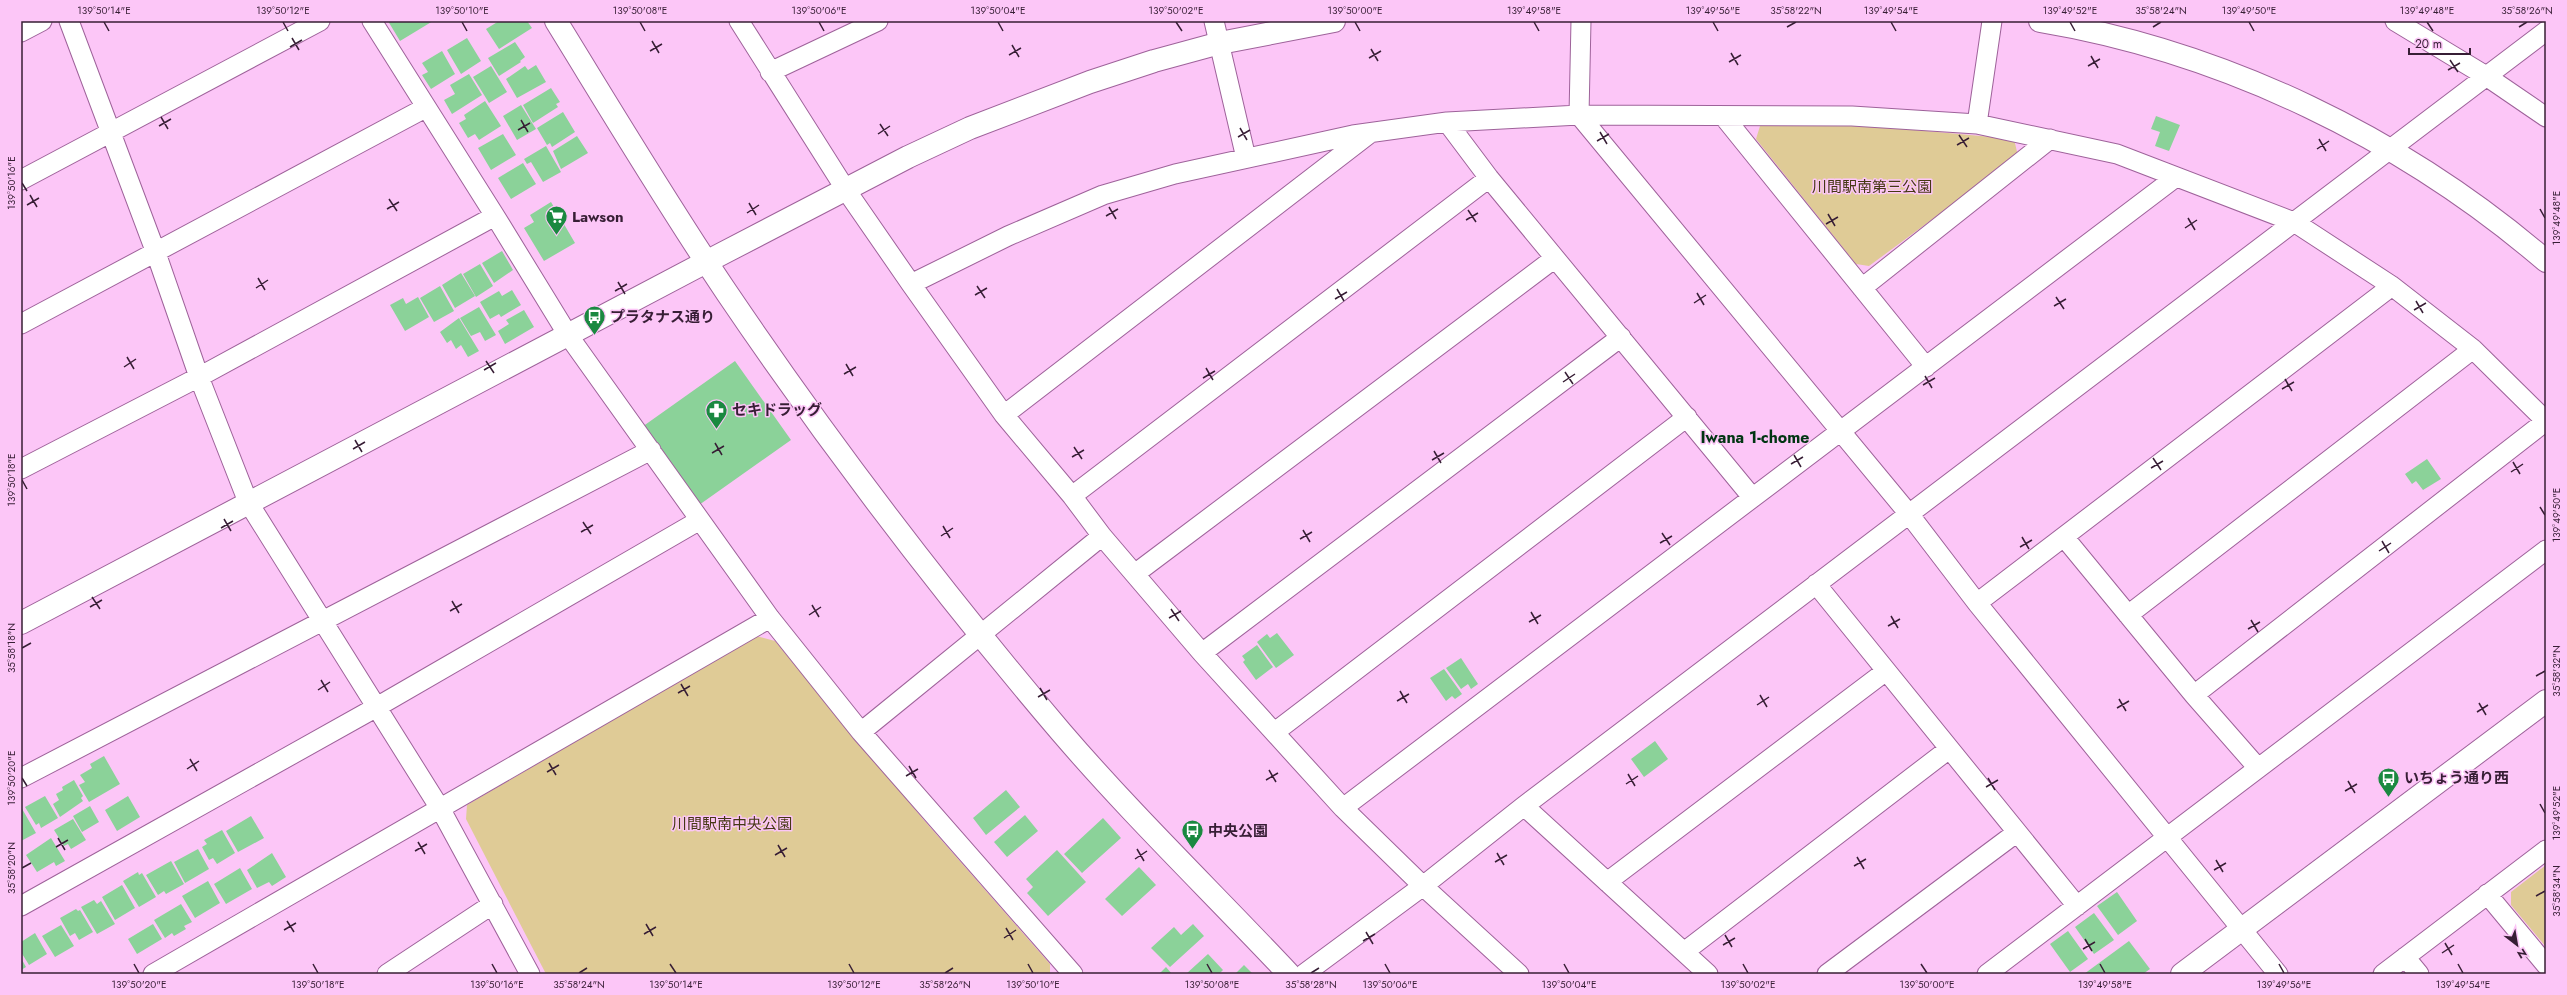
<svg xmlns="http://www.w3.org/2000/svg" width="2567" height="995" font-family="Jost,'Noto Sans JP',sans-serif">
	<rect width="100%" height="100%" fill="#fcc6f7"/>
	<!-- green -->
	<path fill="#dfcb96" d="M1760 126H1871L2014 139 2018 156 1869 266 1856 264 1756 139Z
		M756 636 775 641 923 819 1050 964V974H546L466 819 467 805Z
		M2546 865V947L2511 905V892Z"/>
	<!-- building -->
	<path fill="#8bd299" d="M388 21H433L400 41Z
		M499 21H527L532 28 499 49 486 29Z
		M467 38 481 61 461 74 447 50Z
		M515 42 525 57 520 61 521 62 499 76 488 58Z
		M442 51 455 74 431 89 422 75 428 72 422 63Z
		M536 65 546 82 517 98 506 79 525 66 528 70Z
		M491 66 507 92 489 103 473 77Z
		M469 74 482 95 452 114 444 100 455 94 450 85Z
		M551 88 560 102 556 104 558 107 533 123 523 105Z
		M485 101 501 126 479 140 475 134 468 138 459 123 466 119 464 115Z
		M521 105 536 129 517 140 503 116Z
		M563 112 575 132 552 147 550 143 547 145 537 128Z
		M2156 116 2180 125 2169 151 2155 146 2160 132 2151 129Z
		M503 134 516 155 491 170 478 148Z
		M577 136 588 153 561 169 553 151Z
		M546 146 561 172 543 182 531 162 527 164 524 159Z
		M523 163 536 184 511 199 498 178Z
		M551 202 575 243 544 261 524 228 534 222 530 215Z
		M502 251 513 270 494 283 482 263Z
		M480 264 493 286 476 297 463 274Z
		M461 273 475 296 455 308 442 285Z
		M440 286 454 311 434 322 420 298Z
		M512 290 521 305 501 317 499 314 490 319 480 302 499 291 502 296Z
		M418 297 429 317 405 331 390 305 403 298 406 304Z
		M479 307 496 335 485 341 480 332 471 336 460 318Z
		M524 310 534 327 505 344 498 331 509 324 506 320Z
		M459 318 479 351 468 357 461 345 456 349 451 340 447 343 440 332Z
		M735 361 791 440 699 505 642 427Z
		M2427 459 2441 479 2423 490 2416 481 2412 484 2405 474Z
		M1277 633 1294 655 1276 668 1257 642 1267 634 1270 638Z
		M1257 645 1273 667 1256 680 1243 662 1245 660 1242 656Z
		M1461 658 1478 684 1471 689 1468 684 1461 689 1446 668Z
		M1444 669 1462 694 1455 699 1452 696 1446 701 1430 678Z
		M1655 741 1668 759 1644 777 1631 759Z
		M104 756 120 784 89 802 79 785 85 782 80 775 92 768 90 764Z
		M74 780 83 796 81 798 83 801 60 817 53 804 59 800 56 794 63 790 62 787Z
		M1006 790 1020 807 986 835 973 818Z
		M45 796 58 818 41 828 39 823 36 825 25 807Z
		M128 796 140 817 117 831 105 810Z
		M90 806 99 822 82 832 73 816Z
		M21 807 36 833 21 841Z
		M1025 815 1038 831 1007 857 994 842Z
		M251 816 264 838 238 852 226 831Z
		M1103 818 1121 838 1082 873 1064 854Z
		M73 819 86 840 71 849 68 844 64 846 54 830Z
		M222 830 235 853 217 864 213 858 209 860 202 847 207 844 204 840Z
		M51 838 65 861 56 866 54 862 37 872 26 855Z
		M198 849 209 869 185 883 174 862Z
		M1057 850 1086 882 1048 916 1027 893 1033 887 1026 879Z
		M272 853 286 877 272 886 269 882 257 888 247 870Z
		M171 861 184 884 166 894 164 891 158 895 146 875Z
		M1139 867 1156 885 1122 916 1105 899Z
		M240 868 252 889 226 904 214 884Z
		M138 872 139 875 142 873 156 897 139 907 123 881Z
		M208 881 220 903 195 918 182 896Z
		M122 885 135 908 115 920 102 897Z
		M2117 892 2137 921 2118 935 2097 906Z
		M94 900 97 904 101 901 115 924 97 934 81 907Z
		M181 904 192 922 184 926 186 929 174 936 172 933 165 938 154 920Z
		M76 909 78 911 80 910 93 932 79 940 75 933 70 936 60 918Z
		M2094 913 2114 940 2094 954 2075 927Z
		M153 924 162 939 137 954 128 939Z
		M1193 924 1204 936 1170 967 1151 948 1174 927 1181 935Z
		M61 925 74 946 55 957 42 936Z
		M2068 931 2088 959 2070 972 2050 944Z
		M35 933 47 954 29 965 21 952V942Z
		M2129 941 2150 969 2143 974H2084Z
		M1208 954 1223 970 1219 974H1186Z
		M21 958 26 967 21 970Z
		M1244 965 1253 974H1235Z
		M1166 967 1172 974H1159Z"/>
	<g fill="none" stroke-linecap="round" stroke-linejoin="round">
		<defs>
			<path id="minor" d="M69 21 156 253 199 377 248 502 441 810 530 974
				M372 21 495 216 568 335 770 618 861 732 1073 974
				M739 21 846 190 911 284 1004 415 1072 496 1102 536 1202 653 1343 808 1423 886 1519 974
				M1214 21 1246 158
				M1581 21 1579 115 1909 514 1977 603 2278 974
				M2395 21 2486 76 2546 117
				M21 32 42 21
				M770 72 878 21
				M1724 117 1926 367
				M1447 122 1489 178 1752 497
				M1977 124 1992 21
				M21 180 320 21
				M911 284 1008 236 1103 195 1175 174 1353 135 1447 122 1579 115 1852 116 1977 124 2117 154 2294 222 2392 286 2473 349 2546 421
				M1862 288 2050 139
				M21 324 425 108
				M1004 415 1369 134
				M21 469 199 377 495 216
				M1072 496 1489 178
				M2064 537 2194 695 2258 768
				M1136 573 1555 258
				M1816 584 2077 906
				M1977 603 2392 286
				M2128 615 2473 349
				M1202 653 1621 337
				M2194 695 2546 421
				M861 732 1102 536
				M1275 732 1687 417
				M21 778 651 450
				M1524 806 1708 974
				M1343 808 2176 177
				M1607 882 1886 671
				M2487 894 2546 965
				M21 906 375 708 700 520
				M1684 952 1949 749
				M2405 957 2419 974
				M153 974 770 618
				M387 974 493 904
				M1304 974 1423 886 1524 806 2546 31
				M1827 974 2016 833
				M1987 974 2546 550
				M2383 974 2546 850"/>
			<path id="tertiary" d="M556 21C612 112 667 204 727 293 830 445 942 592 1061 732 1133 816 1213 893 1289 974
				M2040 21C2225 52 2404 139 2546 261
				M21 623 706 262 908 157 970 128 1090 82 1154 61 1220 43 1334 21
				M2182 974 2546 701"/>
		</defs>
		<!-- minor casing -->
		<use href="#minor" stroke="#9e629a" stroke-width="21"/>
		<!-- tertiary casing -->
		<use href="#tertiary" stroke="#9e629a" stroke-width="24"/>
		<!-- minor -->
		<use href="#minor" stroke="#fff" stroke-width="19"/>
		<!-- tertiary -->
		<use href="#tertiary" stroke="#fff" stroke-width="22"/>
	</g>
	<!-- ticks -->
	<path fill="none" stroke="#371e35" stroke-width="1.5" d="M104 22 109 31M283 22 288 31M462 22 467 31M640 22 645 31M819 22 824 31M998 22 1003 31M1176 22 1182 31M1355 22 1360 31M1534 22 1539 31M1713 22 1718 31M1891 22 1896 31M2070 22 2075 31M2249 22 2254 31M2427 22 2433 31M1787 27 1796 22M2153 27 2161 22M2519 27 2527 22M292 38 299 50M652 41 659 53M1012 45 1019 57M290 47 302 40M1371 49 1378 61M650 51 662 44M1731 53 1738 65M1009 55 1021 48M2091 56 2098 68M1369 58 1381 51M2450 60 2458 72M1729 62 1741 55M2088 66 2100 59M2448 70 2460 63M161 117 168 129M521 120 528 132M880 124 888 136M159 126 171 119M1240 128 1247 140M518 130 530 123M1600 132 1607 144M878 134 890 126M1959 135 1967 147M1238 137 1250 130M2319 139 2326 151M1597 141 1609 134M1957 145 1969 138M2317 149 2329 141M22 183 27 191M30 195 37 207M389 199 397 211M749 203 756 215M27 205 39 198M1109 207 1116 219M387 209 399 202M2540 209 2545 218M1468 210 1476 222M747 213 759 205M1828 214 1835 226M1106 216 1118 209M2188 218 2195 230M1466 220 1478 213M1826 224 1838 217M2185 228 2197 220M258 278 265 290M618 282 625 294M977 286 985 298M256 288 268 280M1337 289 1344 301M615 291 627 284M1697 293 1704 305M975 295 987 288M2056 297 2064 309M1335 299 1347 292M2416 301 2423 313M1694 303 1706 295M2054 306 2066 299M2414 310 2426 303M127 357 134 369M486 361 494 373M846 364 853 376M124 367 136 359M1206 368 1213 380M484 370 496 363M1565 372 1573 384M844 374 856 367M1925 376 1932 388M1203 378 1215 371M2285 379 2292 391M1563 382 1575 374M1923 385 1935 378M2282 389 2294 382M355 440 362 452M715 443 722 455M1074 447 1082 459M353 449 365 442M1434 451 1441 463M712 453 724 446M1794 455 1801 467M1072 457 1084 450M2153 458 2161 470M1432 460 1444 453M2513 462 2520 474M1791 464 1803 457M2151 468 2163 461M2511 472 2523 464M22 480 27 489M2540 507 2545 515M224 519 231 531M583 522 591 534M943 526 950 538M221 528 233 521M1303 530 1310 542M581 532 593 525M1662 533 1670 545M941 536 953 528M2022 537 2029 549M1300 539 1312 532M2382 541 2389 553M1660 543 1672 536M2020 547 2032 540M2379 551 2391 543M92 597 100 609M452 601 459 613M812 605 819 617M90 607 102 600M1171 609 1179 621M450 611 462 604M1531 612 1538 624M809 615 821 607M1891 616 1898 628M1169 618 1181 611M2251 620 2258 632M1529 622 1541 615M1888 626 1900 619M2248 629 2260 622M22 648 31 643M2536 676 2545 671M321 680 328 692M681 684 688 696M1040 688 1047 700M318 690 330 682M1400 691 1407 703M678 693 690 686M1760 695 1767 707M1038 697 1050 690M2119 699 2126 711M1397 701 1409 694M2479 703 2486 715M1757 705 1769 697M2117 708 2129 701M2477 712 2488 705M190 759 197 771M549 763 556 775M909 766 916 778M187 769 199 761M1269 770 1276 782M547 772 559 765M1628 774 1635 786M906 776 918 769M22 778 27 786M1988 778 1995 790M1266 780 1278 773M2348 781 2355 793M1626 784 1638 776M1986 787 1998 780M2345 791 2357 784M2540 804 2545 813M58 838 65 850M418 842 425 854M778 845 785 857M56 847 68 840M1137 849 1144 861M415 851 427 844M1497 853 1504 865M775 855 787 848M1857 857 1864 869M1135 859 1147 851M2216 860 2223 872M1495 862 1507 855M1854 866 1866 859M22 868 31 863M2214 870 2226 863M2536 896 2545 891M287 921 294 932M646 924 653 936M1006 928 1013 940M284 930 296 923M1366 932 1373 944M644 934 656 927M1725 935 1732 947M1004 938 1016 930M2085 939 2092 951M1363 941 1375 934M2445 943 2452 955M1723 945 1735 938M2083 949 2095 942M2442 953 2454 945M134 964 139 973M313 964 318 973M492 964 497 973M670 964 676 973M849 964 854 973M1028 964 1033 973M1207 964 1212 973M1385 964 1390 973M1564 964 1569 973M1743 964 1748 973M1921 964 1927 973M2100 964 2105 973M2279 964 2284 973M2458 964 2463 973M579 973 587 968M945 973 953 968M1311 973 1319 968"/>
	<!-- icons -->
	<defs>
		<symbol id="supermarket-pin" viewBox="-11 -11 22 30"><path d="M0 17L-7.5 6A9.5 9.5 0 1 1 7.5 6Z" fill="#1a8940" stroke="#fcc6f7"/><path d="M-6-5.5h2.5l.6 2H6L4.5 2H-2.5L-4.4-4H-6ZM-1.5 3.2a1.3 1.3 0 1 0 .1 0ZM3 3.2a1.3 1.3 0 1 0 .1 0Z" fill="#fff"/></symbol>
		<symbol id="bus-pin" viewBox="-11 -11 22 30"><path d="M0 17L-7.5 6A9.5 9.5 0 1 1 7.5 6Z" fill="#1a8940" stroke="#fcc6f7"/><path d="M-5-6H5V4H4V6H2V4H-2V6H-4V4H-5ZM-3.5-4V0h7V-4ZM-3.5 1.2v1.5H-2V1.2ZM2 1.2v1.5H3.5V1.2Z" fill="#fff"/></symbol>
		<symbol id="pharmacy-pin" viewBox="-11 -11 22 30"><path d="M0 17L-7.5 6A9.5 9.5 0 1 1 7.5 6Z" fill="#1a8940" stroke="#fcc6f7"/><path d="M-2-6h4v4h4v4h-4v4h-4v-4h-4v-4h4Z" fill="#fff"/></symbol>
	</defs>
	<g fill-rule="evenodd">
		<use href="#supermarket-pin" x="544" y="204" width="25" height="34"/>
		<use href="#bus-pin" x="582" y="304" width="25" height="34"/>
		<use href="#pharmacy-pin" x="704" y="398" width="25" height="34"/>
		<use href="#bus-pin" x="2376" y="766" width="25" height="34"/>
		<use href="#bus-pin" x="1180" y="818" width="25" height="34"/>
	</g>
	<g text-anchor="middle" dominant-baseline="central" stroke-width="3" stroke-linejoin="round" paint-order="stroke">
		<!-- park labels -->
		<g font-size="15" fill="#453813" stroke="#fcc6f7">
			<text x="1872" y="187">川間駅南第三公園</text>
			<text x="732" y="824">川間駅南中央公園</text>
		</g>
		<!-- poi labels -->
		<g font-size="15" font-weight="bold" fill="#371e35" stroke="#fcc6f7" text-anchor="start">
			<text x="572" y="217">Lawson</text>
			<text x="610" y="317">プラタナス通り</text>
			<text x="732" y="410">セキドラッグ</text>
			<text x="2404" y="778">いちょう通り西</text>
			<text x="1208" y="831">中央公園</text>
		</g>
		<!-- neighbourhood labels -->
		<g font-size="16" font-weight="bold" fill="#003512" stroke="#fcc6f7">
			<text x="1755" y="437">Iwana 1-chome</text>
		</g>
	</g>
	<!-- border -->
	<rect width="2567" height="995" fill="none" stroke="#fcc6f7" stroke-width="44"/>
	<!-- north arrow -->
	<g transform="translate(2517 945) rotate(149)" stroke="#fcc6f7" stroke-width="3" paint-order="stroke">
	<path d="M0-3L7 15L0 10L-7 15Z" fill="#371e35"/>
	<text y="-6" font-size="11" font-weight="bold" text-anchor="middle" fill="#371e35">N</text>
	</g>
	<!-- scale -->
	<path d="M2409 48v6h61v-6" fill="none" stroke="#371e35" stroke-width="2"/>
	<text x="2415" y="48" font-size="12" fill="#371e35" stroke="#fcc6f7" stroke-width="3" paint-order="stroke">20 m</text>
	<rect x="22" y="22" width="2523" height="951" fill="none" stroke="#371e35" stroke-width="1.5"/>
	<g font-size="10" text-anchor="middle" fill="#371e35">
		<text x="104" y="14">139°50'14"E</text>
		<text x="283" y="14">139°50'12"E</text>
		<text x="462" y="14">139°50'10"E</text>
		<text x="640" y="14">139°50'08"E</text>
		<text x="819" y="14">139°50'06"E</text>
		<text x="998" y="14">139°50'04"E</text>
		<text x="1176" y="14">139°50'02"E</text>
		<text x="1355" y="14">139°50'00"E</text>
		<text x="1534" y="14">139°49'58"E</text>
		<text x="1713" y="14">139°49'56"E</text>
		<text x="1796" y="14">35°58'22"N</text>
		<text x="1891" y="14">139°49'54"E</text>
		<text x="2070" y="14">139°49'52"E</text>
		<text x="2161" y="14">35°58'24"N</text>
		<text x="2249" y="14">139°49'50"E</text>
		<text x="2427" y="14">139°49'48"E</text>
		<text x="2527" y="14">35°58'26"N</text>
		<text transform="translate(11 183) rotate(-90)" y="4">139°50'16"E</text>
		<text transform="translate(2556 218) rotate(-90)" y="4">139°49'48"E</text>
		<text transform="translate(11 480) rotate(-90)" y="4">139°50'18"E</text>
		<text transform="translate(2556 515) rotate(-90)" y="4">139°49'50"E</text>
		<text transform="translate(11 648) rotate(-90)" y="4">35°58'18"N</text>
		<text transform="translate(2556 671) rotate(-90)" y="4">35°58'32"N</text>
		<text transform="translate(11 778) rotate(-90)" y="4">139°50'20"E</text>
		<text transform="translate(2556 813) rotate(-90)" y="4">139°49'52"E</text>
		<text transform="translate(11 868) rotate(-90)" y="4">35°58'20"N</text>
		<text transform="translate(2556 891) rotate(-90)" y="4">35°58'34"N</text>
		<text x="139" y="988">139°50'20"E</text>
		<text x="318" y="988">139°50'18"E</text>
		<text x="497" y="988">139°50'16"E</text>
		<text x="579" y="988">35°58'24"N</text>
		<text x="676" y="988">139°50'14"E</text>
		<text x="854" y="988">139°50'12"E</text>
		<text x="945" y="988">35°58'26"N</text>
		<text x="1033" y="988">139°50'10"E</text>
		<text x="1212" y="988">139°50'08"E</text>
		<text x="1311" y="988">35°58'28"N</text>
		<text x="1390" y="988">139°50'06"E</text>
		<text x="1569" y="988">139°50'04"E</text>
		<text x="1748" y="988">139°50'02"E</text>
		<text x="1927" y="988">139°50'00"E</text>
		<text x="2105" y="988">139°49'58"E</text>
		<text x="2284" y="988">139°49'56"E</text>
		<text x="2463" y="988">139°49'54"E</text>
	</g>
</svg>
